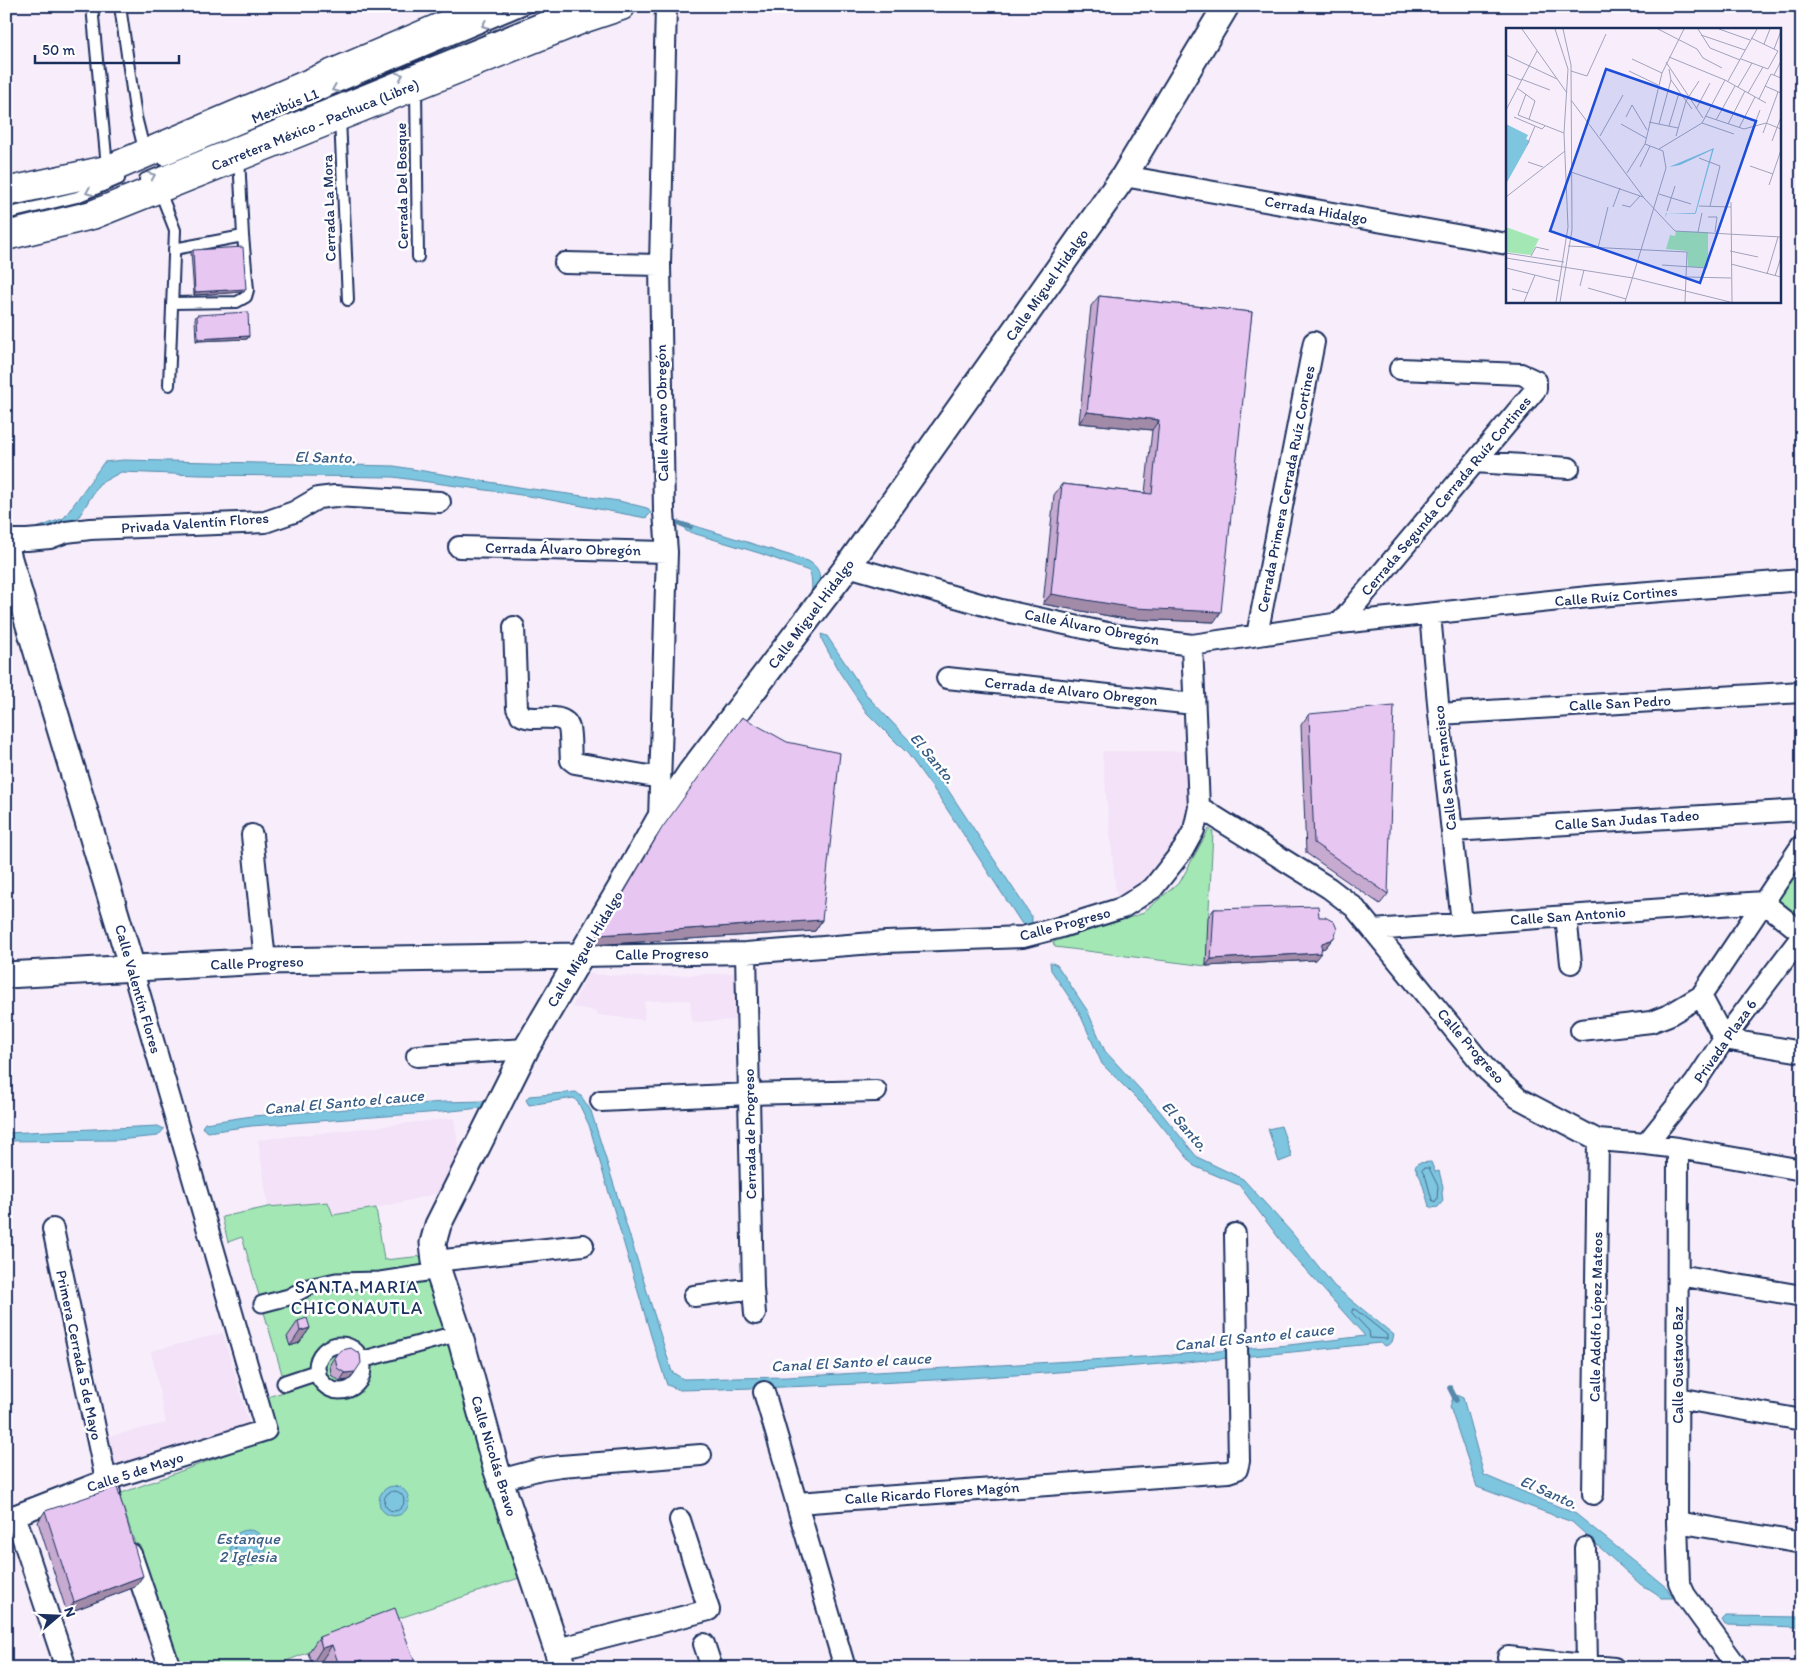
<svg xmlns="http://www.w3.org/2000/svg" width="1808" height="1674" font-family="Itim,sans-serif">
	<rect width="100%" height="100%" fill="#f8eefb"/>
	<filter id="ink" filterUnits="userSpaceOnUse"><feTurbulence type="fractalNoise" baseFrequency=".02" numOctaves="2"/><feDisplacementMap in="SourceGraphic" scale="10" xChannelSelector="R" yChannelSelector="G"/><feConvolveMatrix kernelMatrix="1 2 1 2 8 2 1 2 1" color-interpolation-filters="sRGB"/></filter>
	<g filter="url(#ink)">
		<!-- built -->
		<path fill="#f3e2f8" d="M1102 751H1187L1194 817 1164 861 1142 887 1117 904Z
			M735 973 739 1020 692 1022 690 1000 645 1001 644 1020 598 1015 595 1011 572 1007 588 974 644 977Z
			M454 1118 462 1175 453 1190 376 1208 333 1215 328 1202 268 1207 258 1140Z
			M223 1333 251 1431 117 1475 106 1437 166 1423 151 1351Z"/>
		<!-- green -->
		<path fill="#a3e8b4" stroke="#5f8c89" d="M1209 829 1213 832 1206 966 1055 947 1053 942 1141 914 1180 882Z
			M1802 856V920L1771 902Z
			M328 1202 333 1215 376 1208 384 1260 433 1255 537 1572 385 1623 268 1668H175L119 1494 276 1436 264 1398 287 1391 242 1237 228 1242 222 1217 268 1207Z"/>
		<!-- water -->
		<path fill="#7ec5df" stroke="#5689ab" d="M123 460 394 466 525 488 619 501 647 508 651 513 646 518 535 497 393 477 199 475 121 472 99 484 75 523 69 528 26 532 64 518 104 462Z
			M682 524H688L705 529 808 561C826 571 819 584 813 599 810 588 814 583 809 571L759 553 686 531Z
			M821 634 827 636 868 697 929 761 1032 917V928L1022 924 937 794 908 754 867 713 838 670 822 640Z
			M1050 962 1057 965 1087 1010 1105 1051 1158 1109 1197 1157 1243 1179 1292 1233 1334 1286 1394 1335 1392 1342 1386 1346 1380 1343C1147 1368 914 1385 680 1390L667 1385 652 1339 589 1125 579 1104 574 1098 529 1105 526 1100 529 1096 576 1092 581 1096 591 1111 672 1372 683 1379 787 1377 1160 1356 1289 1345 1365 1336 1287 1249 1239 1185 1194 1166 1153 1115 1102 1064 1079 1012 1051 970Z
			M484 1101 491 1104 481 1108 441 1112 251 1126 208 1132 202 1127 205 1123 252 1116 444 1102Z
			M158 1126 164 1129 158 1136 117 1140 6 1141V1133Z
			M1281 1126 1292 1157 1279 1162 1268 1129Z
			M1431 1162 1435 1172 1439 1171 1443 1187 1442 1193 1443 1201 1438 1207 1432 1208 1429 1206 1421 1179 1415 1167 1418 1163Z
			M1454 1394 1463 1398 1484 1475 1576 1514 1667 1588 1673 1598H1662L1640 1584 1572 1522 1477 1487 1450 1407Z
			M379 1501a15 15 0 1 1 30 0a15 15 0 1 1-30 0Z
			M230 1548a18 18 0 1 1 36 0a18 18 0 1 1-36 0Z
			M1726 1616 1802 1617V1627L1725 1625 1722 1620Z"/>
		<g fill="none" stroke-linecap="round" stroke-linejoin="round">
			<!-- shore -->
			<path stroke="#436b92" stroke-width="1" d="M1424 1168H1429L1438 1186 1437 1199 1435 1202 1432 1200 1426 1178 1422 1171Z
				M1353 1309 1356 1310 1387 1335V1339L1370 1338 1369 1331 1352 1313Z
				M384 1501a10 10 0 1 1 20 0a10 10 0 1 1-20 0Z
				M235 1548a13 13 0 1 1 26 0a13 13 0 1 1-26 0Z"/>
			<!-- stream -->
			<path stroke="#5689ab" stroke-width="5.5" d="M678 523 690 527
				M1450 1388 1456 1400"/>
			<defs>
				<path id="service" d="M92 6 107 167
					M120 6 136 117 145 153
					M416 88 418 257
					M340 118 348 300
					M164 160 530 6
					M145 179 571 6
					M159 189 175 230 169 385
					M6 214 77 197 119 179
					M174 249 243 236 239 157
					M172 303 237 302 246 297 248 290 243 236"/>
				<path id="pedestrian" d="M262 1304 289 1297 308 1287 336 1281 380 1280 439 1271
					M317 1368a23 23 0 1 1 46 0a23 23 0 1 1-46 0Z
					M361 1360 459 1333
					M285 1383 318 1372"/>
				<path id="minor" d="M1124 176 1507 244
					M565 263 660 265
					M1475 462 1569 468
					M6 540H27L50 538 66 532 90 529 265 522 294 512 318 498 335 496 440 502
					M459 547 667 552
					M848 566 1001 610 1116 635 1192 645 1340 623 1598 596 1802 580
					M1430 614 1439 714 1462 923
					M1340 623 1536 389V381L1521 374 1400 369
					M514 627 517 708C517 708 521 714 521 715 533 723 564 710 569 728 571 737 570 750 571 760L575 763 660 778
					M1257 635 1314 342
					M947 678 1194 704
					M1439 714 1802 692
					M1199 807 1329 888 1354 907 1487 1070 1518 1098 1598 1140 1646 1144 1678 1148 1802 1170
					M659 820 667 552 664 512 660 265 666 6
					M1452 831 1802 810
					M252 835 265 961
					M1566 916 1571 963
					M1373 930 1763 902 1802 933
					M746 953 753 1288 755 1314
					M580 956 746 953 886 942 1023 937 1061 927 1122 908 1153 888 1183 850 1194 830 1199 807 1192 645
					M1701 996 1724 1039 1802 1052
					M1581 1030 1651 1022 1669 1015 1701 996 1802 845
					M417 1056 526 1049
					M601 1101 749 1094 876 1091
					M1646 1144 1695 1083 1724 1039 1802 936
					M1678 1148 1677 1522 1679 1582 1685 1595 1738 1668
					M53 1229 106 1480 110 1493
					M435 1261 583 1245
					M1678 1275 1802 1296
					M694 1296 753 1288
					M764 1392 845 1668
					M1678 1398 1802 1420
					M500 1480 541 1469 561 1466 701 1455
					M1593 1494 1598 1140
					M797 1503 1228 1472 1237 1469 1239 1461 1235 1234
					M15 1515 66 1668
					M6 1519 106 1480 266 1430 132 968
					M1677 1522 1802 1543
					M1585 1548 1587 1666
					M131 1554 170 1668
					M704 1644 712 1668
					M557 1649 709 1610 680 1520
					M1508 1657 1614 1668"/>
				<path id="tertiary" d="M6 549 132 968
					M6 975 265 961 580 956
					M563 1668 496 1468 459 1333 435 1261 433 1243 438 1225 526 1049 620 889 659 820 691 772 848 566 1124 176 1226 6"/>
				<path id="primary" d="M6 192 107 170 490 6
					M6 236 92 215 585 18 621 6"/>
			</defs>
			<!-- service casing -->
			<use href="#service" stroke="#1b2f5e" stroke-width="14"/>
			<!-- pedestrian casing -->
			<use href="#pedestrian" stroke="#1b2f5e" stroke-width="19"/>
			<!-- minor casing -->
			<use href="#minor" stroke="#1b2f5e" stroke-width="24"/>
			<!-- tertiary casing -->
			<use href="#tertiary" stroke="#1b2f5e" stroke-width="29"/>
			<!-- primary casing -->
			<use href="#primary" stroke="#1b2f5e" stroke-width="31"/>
			<!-- service -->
			<use href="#service" stroke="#fff" stroke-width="10"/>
			<!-- pedestrian -->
			<use href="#pedestrian" stroke="#fff" stroke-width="15"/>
			<!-- minor -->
			<use href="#minor" stroke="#fff" stroke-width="20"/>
			<!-- tertiary -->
			<use href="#tertiary" stroke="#fff" stroke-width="25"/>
			<!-- primary -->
			<use href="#primary" stroke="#fff" stroke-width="28"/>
		</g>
		<!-- wall -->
		<path fill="#c7aad0" stroke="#1b2f5e" d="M193 250 244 292 194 295 191 252Z
			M1099 296 1252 312 1214 622 1126 619 1043 604 1054 495 1062 484 1145 493 1152 430 1079 423 1091 306Z
			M197 315 249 336 247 339 196 341 195 318Z
			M1309 714 1388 894 1380 904 1306 853 1301 725Z
			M742 717 822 920 815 931 592 945 655 839Z
			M1214 909 1319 917 1335 936 1325 948 1321 949 1315 960 1206 966 1208 917Z
			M298 1321 310 1328 299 1343 290 1346 287 1337Z
			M335 1356 349 1380 340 1381 331 1375 330 1364Z
			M45 1511 135 1587 67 1613 38 1522Z
			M319 1637 417 1668H324L322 1660 312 1664 308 1653Z"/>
		<!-- shaded-wall -->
		<path fill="#a28ba9" stroke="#1b2f5e" d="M246 289 244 292 194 295 195 292Z
			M249 336 247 339 196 341 198 339Z
			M1087 412 1159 420 1152 430 1079 423Z
			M1051 594 1221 612 1214 622 1126 619 1043 604Z
			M822 920 815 931 592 945 599 935Z
			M1335 936 1325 948 1316 951 1322 943Z
			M1321 953 1315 960 1206 966 1211 959Z
			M310 1328 299 1343 290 1346 300 1331Z
			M355 1372 349 1380 340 1381 345 1373Z
			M143 1576 135 1587 67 1613 74 1602Z
			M332 1645 322 1660 312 1664 322 1648Z
			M362 1660 356 1668H341Z"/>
		<!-- building -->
		<path fill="#e7c6f2" stroke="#1b2f5e" d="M243 247 246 289 195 292 193 250Z
			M1099 296 1252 312 1221 612 1134 608 1051 594 1062 484 1152 494 1159 420 1087 412Z
			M248 312 249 336 198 339 197 315Z
			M1394 706 1388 894 1314 843 1309 714Z
			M742 717 787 742 840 753 822 920 599 935 662 828Z
			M1318 906 1319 917H1325L1334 922 1337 929 1335 936 1331 940 1322 943 1321 953 1211 959 1214 909Z
			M307 1318 310 1328 300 1331 298 1321Z
			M351 1348 360 1354 361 1363 355 1372 345 1373 337 1368 335 1356 342 1350Z
			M117 1487 143 1576 74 1602 45 1511Z
			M395 1608 417 1668H364L362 1660 340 1668 332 1645 322 1648 319 1637Z"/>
		<!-- one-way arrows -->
		<defs><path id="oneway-chevron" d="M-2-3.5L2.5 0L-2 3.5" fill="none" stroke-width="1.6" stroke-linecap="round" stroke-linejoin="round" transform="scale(1.25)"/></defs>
		<g stroke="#8d97ae">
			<use href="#oneway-chevron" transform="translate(485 25) rotate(157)"/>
			<use href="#oneway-chevron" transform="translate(400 76) rotate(-22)"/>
			<use href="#oneway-chevron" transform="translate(335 89) rotate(157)"/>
			<use href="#oneway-chevron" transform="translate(152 176) rotate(-22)"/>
			<use href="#oneway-chevron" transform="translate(89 192) rotate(157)"/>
		</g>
	</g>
	<g text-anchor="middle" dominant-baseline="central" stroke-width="5" stroke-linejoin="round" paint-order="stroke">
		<!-- street labels -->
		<g font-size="15" fill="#1b2f5e" stroke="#fff">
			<text transform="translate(285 106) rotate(-22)">Mexibús L1</text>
			<text transform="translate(315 125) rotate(-22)">Carretera México - Pachuca (Libre)</text>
			<text transform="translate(402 186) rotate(-91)">Cerrada Del Bosque</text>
			<text transform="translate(329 208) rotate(-92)">Cerrada La Mora</text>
			<text transform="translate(1316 210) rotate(10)">Cerrada Hidalgo</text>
			<text transform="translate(1047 285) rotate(-55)">Calle Miguel Hidalgo</text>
			<text transform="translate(662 413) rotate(-91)">Calle Álvaro Obregón</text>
			<text transform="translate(1286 489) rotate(-79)">Cerrada Primera Cerrada Ruíz Cortines</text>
			<text transform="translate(1446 496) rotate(-50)">Cerrada Segunda Cerrada Ruíz Cortines</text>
			<text transform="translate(195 523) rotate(-4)">Privada Valentín Flores</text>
			<text transform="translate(563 549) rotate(1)">Cerrada Álvaro Obregón</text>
			<text transform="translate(1616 596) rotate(-5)">Calle Ruíz Cortines</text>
			<text transform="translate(811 614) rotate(-53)">Calle Miguel Hidalgo</text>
			<text transform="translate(1092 627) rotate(11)">Calle Álvaro Obregón</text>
			<text transform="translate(1071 691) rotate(6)">Cerrada de Alvaro Obregon</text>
			<text transform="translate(1620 703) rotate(-3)">Calle San Pedro</text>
			<text transform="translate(1445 768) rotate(-96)">Calle San Francisco</text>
			<text transform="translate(1627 820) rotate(-4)">Calle San Judas Tadeo</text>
			<text transform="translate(1568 916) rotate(-4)">Calle San Antonio</text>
			<text transform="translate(1065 924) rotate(-15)">Calle Progreso</text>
			<text transform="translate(585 949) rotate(-59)">Calle Miguel Hidalgo</text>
			<text transform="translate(662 954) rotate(-1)">Calle Progreso</text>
			<text transform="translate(257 963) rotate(-2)">Calle Progreso</text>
			<text transform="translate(138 989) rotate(74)">Calle Valentín Flores</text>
			<text transform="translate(1725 1041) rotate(-55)">Privada Plaza 6</text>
			<text transform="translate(1471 1046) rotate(49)">Calle Progreso</text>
			<text transform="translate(750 1134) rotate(-91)">Cerrada de Progreso</text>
			<text transform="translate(1596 1317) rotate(-89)">Calle Adolfo López Mateos</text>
			<text transform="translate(79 1355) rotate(78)">Primera Cerrada 5 de Mayo</text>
			<text transform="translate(1678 1365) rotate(-90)">Calle Gustavo Baz</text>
			<text transform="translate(494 1456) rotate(73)">Calle Nicolás Bravo</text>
			<text transform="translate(135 1472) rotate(-18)">Calle 5 de Mayo</text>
			<text transform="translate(932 1493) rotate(-4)">Calle Ricardo Flores Magón</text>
		</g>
		<!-- water labels -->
		<g font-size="16" font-style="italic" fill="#395c85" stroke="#fff">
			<text transform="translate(325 457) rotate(1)">El Santo.</text>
			<text transform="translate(933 758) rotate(50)">El Santo.</text>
			<text transform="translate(344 1102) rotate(-5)">Canal El Santo el cauce</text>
			<text transform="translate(1185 1126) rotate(49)">El Santo.</text>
			<text transform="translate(1254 1337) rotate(-6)">Canal El Santo el cauce</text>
			<text transform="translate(851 1362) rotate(-3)">Canal El Santo el cauce</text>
			<text transform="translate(1549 1492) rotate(24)">El Santo.</text>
			<text x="248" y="1538">Estanque<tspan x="248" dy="18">2 Iglesia</tspan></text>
		</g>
		<!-- quarter labels -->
		<g font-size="18" letter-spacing="1" fill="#1b2f5e" stroke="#fff">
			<text x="357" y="1287">SANTA MARIA<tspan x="357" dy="21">CHICONAUTLA</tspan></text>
		</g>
	</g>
	<!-- overview -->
	<g transform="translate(1506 28)">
		<rect width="275" height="275" fill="#f8eefb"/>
		<path d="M0 199 33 211 25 227 0 224ZM170 203 202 204V239H182L181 223 160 221 164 207 169 208Z" fill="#a3e8b4"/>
		<path d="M0 96 22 107 20 111 24 113 0 156ZM208 120 190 185 189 186 161 185 159 190 160 185H189L206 122 174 137 163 139Z" fill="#7ec5df"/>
		<path fill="none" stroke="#a0a2bc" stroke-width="1" d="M16 1 61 65M49 1 62 41 58 105 62 199 50 274M152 1 191 21 197 30 216 40M192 1 204 20 234 32M213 1 244 12M195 7 239 22M258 16 264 1M268 21 275 3M0 27 51 51M163 29 219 52 260 75M126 31 156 45M235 31 262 41 272 23 245 10M160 34 197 90M163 41 165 52 186 81M65 43 81 48 100 6M123 43 152 57M0 46 15 52M268 47 275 33M15 51 44 62M222 53 251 1M259 58 275 65M232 59 246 35M11 60 29 73 23 91M242 65 257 39M20 66 12 87 58 105M253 71 265 46 275 50M65 72 138 170 169 203 275 209M190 81 204 55M0 82 31 23M199 88 238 101 260 95 275 101M8 89 36 101 39 98M120 89 126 77 141 102M210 92 229 58M143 94 172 100M196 95 228 106M115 96 140 110M153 96 165 52M222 96 239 63M163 98 173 65M233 100 249 69M257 105 272 64M94 108 117 67M170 108 180 73 193 53M266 113 275 89M21 117 29 98M240 119 254 82M153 121 196 95 219 52M193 130 214 138 204 178M22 134 37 139M244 138 267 146M134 139 144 118M65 144 137 169M121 145 139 116 156 45 178 1M263 157 275 122M153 166 185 176M0 169 59 123M225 174 226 274M116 177 124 179 134 168M193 178 225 179M107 179 114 160M161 183 169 158M202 189H211L209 204M192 204 196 185M62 218 181 224 179 274M92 220 102 179M224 223 252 229M0 225 58 234M25 228 30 219 43 222M0 230 127 250M225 236 275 249M156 237 201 240M0 240 53 253M261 246 272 209M269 248 275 229M180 249 225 250M127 250 224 274M74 258 78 242M82 260 120 271M6 261 22 265M18 274 29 247M54 274 66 202 65 37 57 1M119 274 160 140 157 123 139 116"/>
		<path fill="#1d4ed8" fill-opacity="0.15" stroke="#1d4ed8" stroke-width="2.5" d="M100 41 250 93 194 255 44 203Z"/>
		<rect width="275" height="275" fill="none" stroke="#1b2f5e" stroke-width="2.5"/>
	</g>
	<!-- margin -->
	<rect width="1808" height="1674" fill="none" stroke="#fff" stroke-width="25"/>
	<rect x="12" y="12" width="1783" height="1649" fill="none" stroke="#1b2f5e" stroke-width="2" filter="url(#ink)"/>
	<!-- north arrow -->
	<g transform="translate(58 1616) rotate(71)" stroke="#ffffff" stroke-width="4" paint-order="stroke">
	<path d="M0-4L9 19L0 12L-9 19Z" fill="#1b2f5e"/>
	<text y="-8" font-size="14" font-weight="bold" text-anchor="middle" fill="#1b2f5e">N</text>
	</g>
	<!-- scale -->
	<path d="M35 55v8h144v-8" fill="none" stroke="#1b2f5e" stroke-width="2.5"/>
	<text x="42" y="55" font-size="15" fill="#1b2f5e" stroke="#ffffff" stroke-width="4" paint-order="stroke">50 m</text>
</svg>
